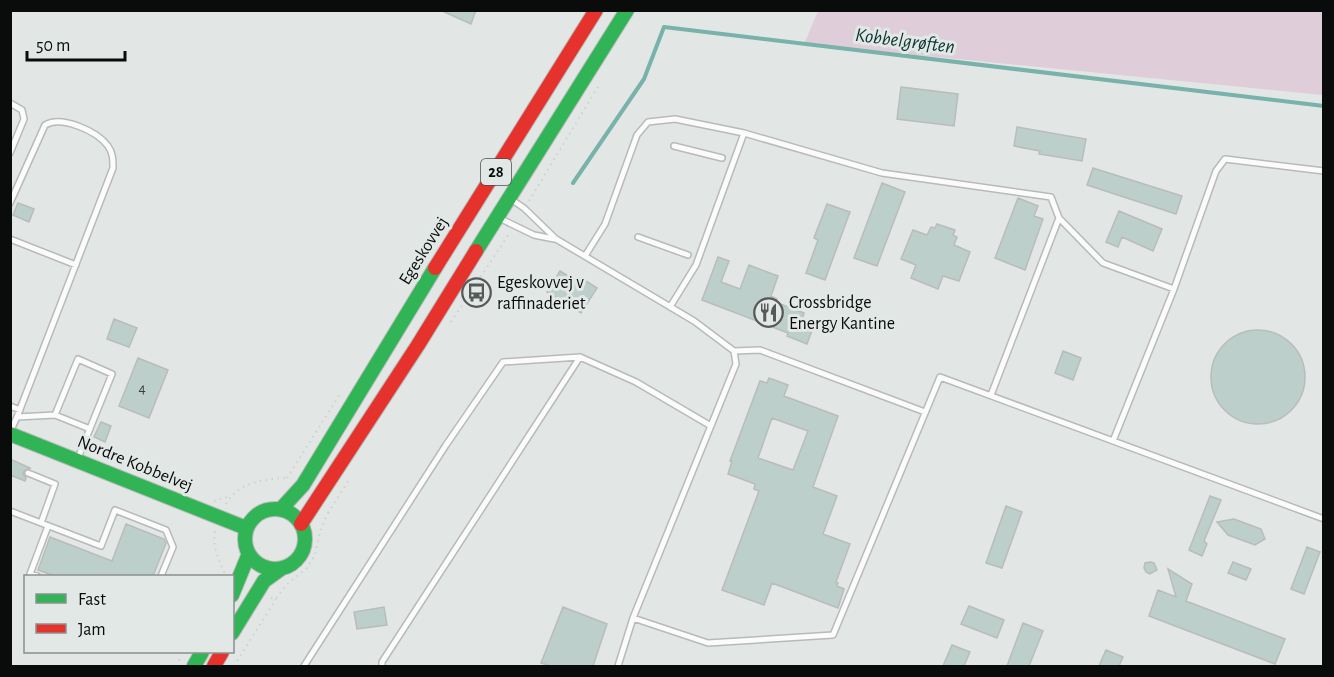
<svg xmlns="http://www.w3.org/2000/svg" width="1334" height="677" font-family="'Alegreya Sans',sans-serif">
	<rect width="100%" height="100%" fill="#e2e7e5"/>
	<!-- green -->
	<path fill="#dfcdd9" d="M818 11H1323V95L804 44Z"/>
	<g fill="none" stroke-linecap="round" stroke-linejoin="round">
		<!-- stream -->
		<path stroke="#78b2aa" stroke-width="4" d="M573 183 644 79 664 27 1324 106"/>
	</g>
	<!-- building -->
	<path fill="#bdcfcb" stroke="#b8bcbb" stroke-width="1.5" fill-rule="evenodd" d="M440 10H476L471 24Z
		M901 87 958 94 954 126 897 119Z
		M1017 127 1086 139 1082 161 1039 154 1040 151 1014 146Z
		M1093 168 1182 196 1176 214 1087 185Z
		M882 183 905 192 877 266 854 258Z
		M1018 198 1038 206 1034 216 1043 219 1025 270 995 258Z
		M18 203 34 209 29 222 13 215Z
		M827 204 850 212 825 280 806 273 818 240 814 238Z
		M1119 211 1162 229 1153 251 1122 237 1118 247 1106 242Z
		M937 224 955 230 953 235 957 237 954 245 970 252 959 281 943 276 938 289 911 278 916 265 901 259 913 230 927 235 931 227 935 228Z
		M718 257 729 261 721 282 740 289 749 265 778 276 771 296 777 299 775 302 804 313 801 323 813 328 807 344 787 336 788 333 702 300Z
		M560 271 581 284 586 281 597 288 581 313 547 292Z
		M114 319 137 328 129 347 107 339Z
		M1211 377a47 47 0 1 1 94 0a47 47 0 1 1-94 0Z
		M1063 351 1081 358 1073 380 1055 373Z
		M138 358 168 370 149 418 119 406Z
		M769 378 788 385 784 396 838 416 813 487 837 496 823 534 850 544 836 582 838 583 837 586 844 589 838 608 772 583 764 605 722 590 759 491 754 489 755 484 728 474 732 461H730L760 381 767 383ZM772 418 808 431 793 470 758 458Z
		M101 422 111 426 105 442 94 437Z
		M10 459 30 468 24 471 23 474 26 478 25 481 10 475Z
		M1210 496 1221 500 1204 541 1207 544 1202 556 1189 550Z
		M1006 506 1022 512 1002 568 986 563Z
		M1234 519 1261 529 1265 539 1255 545 1228 535 1217 522Z
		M126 524 164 539 166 543 153 576H55L38 570 50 537 112 561Z
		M1307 547 1320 552 1304 594 1291 589Z
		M1150 562 1154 563 1157 570 1150 574 1146 572 1144 568 1145 563Z
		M1233 562 1251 569 1246 580 1228 573Z
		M1168 569 1192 584 1186 601 1285 639 1275 664 1149 616 1158 590 1176 597Z
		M969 606 1004 620 997 638 961 624Z
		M384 607 387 625 357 629 354 612Z
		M563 607 607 624 593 666H551L541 663Z
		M1023 623 1043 631 1029 666H1007Z
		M952 645 970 652 964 666H943Z
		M1106 650 1123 657 1119 666H1099Z"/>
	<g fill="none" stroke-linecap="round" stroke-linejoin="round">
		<defs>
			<path id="lane" d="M10 103 22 110 24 119 10 153
				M674 146 722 158
				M512 200 524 208 556 239 694 321 734 351 736 364 633 618 708 643 833 635 940 377 1324 519
				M10 203 45 125C61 115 97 131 108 146 113 153 113 160 113 168L17 417
				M499 218 534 235 554 239
				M638 237 688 255
				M10 239 76 265
				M585 256 605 224 637 135 648 122 675 119 744 133 882 173 1051 197 1059 218 1103 263 1174 289
				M670 307 696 265 744 133
				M734 351 760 350 925 412
				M991 395 1059 218
				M10 406 20 410
				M10 432 17 417 55 415
				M1113 441 1174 289 1216 171 1225 159 1324 171
				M78 458 112 374 78 359 55 415 90 429
				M28 473 55 484 41 523
				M10 511 101 546 115 510 166 530 173 547 161 576
				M37 576 30 574 48 526
				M304 666 446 445 503 362 580 357 636 382 711 426
				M382 666V662L580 357
				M618 666 633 618"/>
			<path id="fast" d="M476 251 627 10
				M10 434 246 528
				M281 509 303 485 435 268
				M245 539a30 30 0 1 1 60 0a30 30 0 1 1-60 0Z
				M232 595 248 556
				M232 633 264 581 282 568
				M194 666 202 652"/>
			<path id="jam" d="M435 268 596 10
				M301 524 418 345 476 251
				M214 666 222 652"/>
		</defs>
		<!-- lane casing -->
		<use href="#lane" stroke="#b7bab9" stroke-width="8"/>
		<!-- fast casing -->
		<use href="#fast" stroke="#b7bab9" stroke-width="16"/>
		<!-- jam casing -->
		<use href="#jam" stroke="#b7bab9" stroke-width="16"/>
		<!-- path -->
		<path stroke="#cfd0d0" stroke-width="2" stroke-dasharray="1.5 4.5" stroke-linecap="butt" d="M529 201 599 85
			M451 322 509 234
			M287 478 340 394
			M214 501 231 496
			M226 504C239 482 263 479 287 478
			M328 513 350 478
			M215 531C212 546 219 561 225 574
			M271 598 276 599 285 586 306 569 315 555 321 528 328 513
			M176 666 180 659
			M234 666 276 599"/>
		<!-- lane -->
		<use href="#lane" stroke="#fbfbfb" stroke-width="5"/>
		<!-- fast -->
		<use href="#fast" stroke="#30b455" stroke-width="14"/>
		<!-- jam -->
		<use href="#jam" stroke="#e5322d" stroke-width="14"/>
	</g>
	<!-- icons -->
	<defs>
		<symbol id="bus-ring" viewBox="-11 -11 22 22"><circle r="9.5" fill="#e1e8e6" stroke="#565958" stroke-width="1.5"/><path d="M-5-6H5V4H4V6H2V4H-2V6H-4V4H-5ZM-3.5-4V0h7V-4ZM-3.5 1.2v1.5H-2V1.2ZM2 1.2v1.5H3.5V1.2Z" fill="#565958"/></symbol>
		<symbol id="restaurant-ring" viewBox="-11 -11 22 22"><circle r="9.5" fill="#e1e8e6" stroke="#565958" stroke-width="1.5"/><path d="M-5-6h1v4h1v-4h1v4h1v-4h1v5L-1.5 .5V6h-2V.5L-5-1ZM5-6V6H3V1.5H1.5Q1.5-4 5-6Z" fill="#565958"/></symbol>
	</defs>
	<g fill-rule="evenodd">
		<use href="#bus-ring" x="460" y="276" width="33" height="33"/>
		<use href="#restaurant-ring" x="752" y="296" width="33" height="33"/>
	</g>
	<g text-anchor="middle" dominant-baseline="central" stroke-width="6" stroke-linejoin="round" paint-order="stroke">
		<!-- number labels -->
		<g font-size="15" fill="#373d3c">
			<text x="142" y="388">4</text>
		</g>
		<!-- shield labels -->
		<rect fill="#e1e8e6" stroke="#4a4e4d" stroke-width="1.5" x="481" y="159" width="30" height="26" rx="4.5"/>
		<g font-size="16" font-weight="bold" fill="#0a0c0c">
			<text x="496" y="172">28</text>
		</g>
		<!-- street labels -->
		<g font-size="18" fill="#0a0c0c" stroke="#e1e8e6">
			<text transform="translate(424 251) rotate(-58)">Egeskovvej</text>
			<text transform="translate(135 464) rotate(22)">Nordre Kobbelvej</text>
		</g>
		<!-- poi labels -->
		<g font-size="18" fill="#0a0c0c" stroke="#e1e8e6" text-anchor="start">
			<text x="497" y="283">Egeskovvej v<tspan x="497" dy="21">raffinaderiet</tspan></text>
			<text x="789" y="303">Crossbridge<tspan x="789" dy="21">Energy Kantine</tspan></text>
		</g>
		<!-- water labels -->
		<g font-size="20" font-style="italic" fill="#0c342f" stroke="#e1e8e6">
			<text transform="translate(905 41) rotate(7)">Kobbelgrøften</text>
		</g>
	</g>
	<!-- border -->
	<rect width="1334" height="677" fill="none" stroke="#0a0c0c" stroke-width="24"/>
	<!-- legend -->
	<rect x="24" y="575" width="210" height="78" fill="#e1e8e6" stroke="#8b908f" stroke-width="1.5"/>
	<rect x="36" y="594" width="30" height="9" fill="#30b455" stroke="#8b908f" stroke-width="1.5"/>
	<text x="78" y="605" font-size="18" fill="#0a0c0c">Fast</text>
	<rect x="36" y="624" width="30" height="9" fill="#e5322d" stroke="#8b908f" stroke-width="1.5"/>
	<text x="78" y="635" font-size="18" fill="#0a0c0c">Jam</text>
	<!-- scale -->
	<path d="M27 51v9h98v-9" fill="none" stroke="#0a0c0c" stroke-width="3"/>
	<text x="36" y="51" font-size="18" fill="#0a0c0c" stroke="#e1e8e6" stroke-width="4.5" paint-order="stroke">50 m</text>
</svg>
